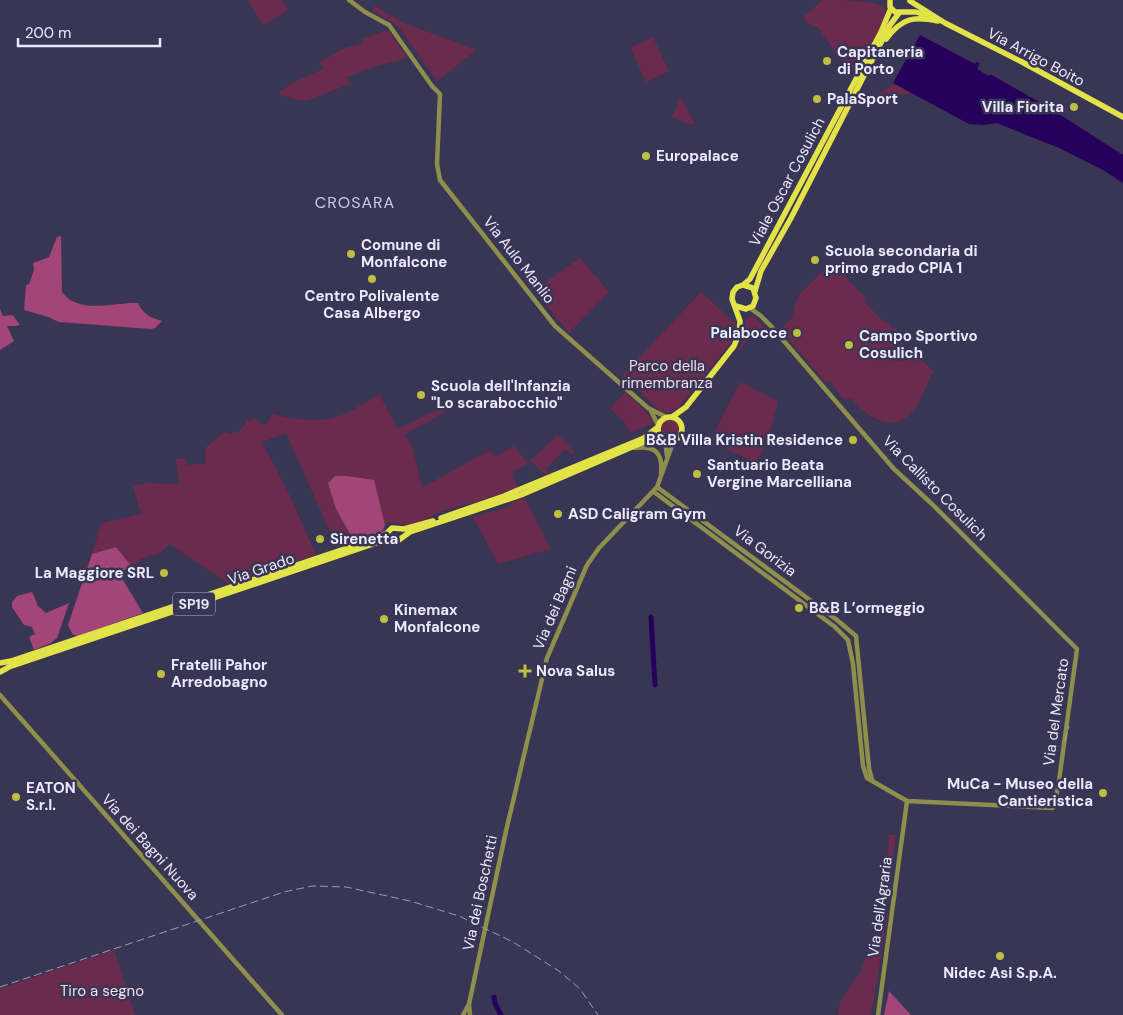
<svg xmlns="http://www.w3.org/2000/svg" width="1123" height="1015" font-family="'DM Sans',sans-serif">
	<rect width="100%" height="100%" fill="#393554"/>
	<!-- green -->
	<path fill="#6b2b4d" d="M248 0H282L288 10 263 25Z
		M823 0C840 0 877 0 886 9 883 31 864 53 852 72L849 71 818 27 806 23 804 16Z
		M375 6 404 23 474 49 475 51 437 81 399 27 372 10Z
		M388 30 408 58 377 66 347 77 350 84 308 100H297L278 94 292 83 323 69 320 62 345 48 364 43 362 39Z
		M653 37 669 71 646 82 631 49 633 46Z
		M893 83 912 93 866 99 891 87Z
		M681 97 695 124H690L672 117Z
		M580 258 609 292 569 333 534 290Z
		M831 263 866 298 864 301 884 322 886 321 893 329 895 327 899 332 897 334 900 337 899 338 912 354 914 352 933 371C927 384 921 402 911 413 891 434 866 416 852 399H843L830 381 825 382 780 329 792 319 795 304 800 294Z
		M701 292 736 324 733 340 682 404C676 411 669 415 660 411L622 376Z
		M754 316 765 328 755 332 750 337 736 355 741 344 746 320 748 317Z
		M740 382 778 401 769 436 756 463 710 441Z
		M625 392 650 416 654 423 630 433 624 421 610 409Z
		M379 394 398 429 460 399 465 401 404 435 412 445 422 488 490 450 494 457 514 446 528 463 511 474 518 487 469 505 465 504 434 514 432 517 408 525 390 522 385 525 373 480 335 476 328 483 336 509 354 541 337 547 286 433 262 442 288 492 316 555 229 584 170 544 161 552 138 560V563L131 565 116 547 92 554 101 523 141 514 133 486 147 483 179 484 176 459H186L187 465 206 463 205 448 225 432 231 434 236 431 238 432 244 426 247 419 251 421 254 417 259 423 266 425 272 414C296 420 321 424 345 414 356 409 368 401 379 394Z
		M660 428a10 10 0 1 1 20 0a10 10 0 1 1-20 0Z
		M558 435 574 451 572 455 565 449 546 469 549 474 546 475 530 461Z
		M524 497 551 549 498 564 473 517 509 507 512 502Z
		M888 835H896L886 900H883L889 843Z
		M880 911 888 913 871 1015H838L840 1002 861 971Z
		M114 950 135 1015H0V989Z"/>
	<!-- forest -->
	<path fill="#a44578" d="M61 236 62 292C79 315 113 302 138 303 143 314 151 318 162 321L155 328 151 329 59 322 48 317 24 310 26 285 29 284 34 270 33 263 49 257 57 237Z
		M0 309 3 316 13 315 20 325 16 326H7L14 341 0 350Z
		M335 476H347L374 480 385 525 382 532 354 541 336 509 328 483Z
		M116 547 133 568 118 572 143 613 78 636 73 635 68 625 92 554Z
		M32 592 38 606 46 613 69 603 57 638 51 643 34 650 29 637 35 634 32 627 24 625 12 607V602L17 596Z
		M889 991 911 1015H884Z"/>
	<!-- water -->
	<path fill="#25015c" d="M920 35 975 64 976 62 980 63 977 69 989 76 990 74 1048 107 1123 155V183L1103 170 1059 148 1014 130 997 123 983 125 969 124 893 83Z"/>
	<g fill="none" stroke-linecap="round" stroke-linejoin="round">
		<!-- canal -->
		<path stroke="#25015c" stroke-width="5" d="M651 617 655 685
			M494 997 495 1003 501 1015"/>
		<!-- tertiary -->
		<path stroke="#8e8f4c" stroke-width="4.5" d="M349 0 365 12 389 25 432 86 440 94 437 164 440 180 555 326 648 408 666 417
			M651 411 658 425
			M665 440 667 456
			M635 448C655 445 663 453 661 473
			M657 487 837 620 856 636 869 768 872 780
			M654 492 835 627 848 640 853 664 863 766 867 778 907 801 1053 808 1058 788 1077 649 932 504 894 469 770 325 761 316 750 308
			M0 695 282 1015
			M469 1005 470 1015
			M463 1015 469 1004 506 831 547 658 587 565 599 548 657 487 674 440
			M878 1015 907 801"/>
		<!-- primary -->
		<path stroke="#e2e249" stroke-width="5.5" d="M890 0V7L895 12H916L931 17
			M910 1 945 23 1022 62 1123 117
			M886 39C902 18 913 16 938 21
			M743 285 750 279 881 32 891 8
			M755 291 761 271 791 218 890 25 899 13
			M658 429a12 12 0 1 1 24 0a12 12 0 1 1-24 0Z
			M672 417 686 407 734 346 739 334 740 321 732 299 733 292 737 287 743 285 753 288 756 298 753 306 746 309 736 306
			M441 518 504 496 644 438 658 427
			M0 663 11 661 374 539 387 533 392 528 404 529 433 521
			M0 672 9 667 379 542H396L410 532 521 495 646 441 663 439"/>
		<!-- rail -->
		<path stroke="#9e9bb4" stroke-width="1" stroke-dasharray="8 4" stroke-linecap="butt" d="M1065 741 1069 726
			M0 987 284 892 312 886 346 887 410 901 459 916 513 942 559 971 580 989 598 1015"/>
	</g>
	<!-- markers -->
	<g fill="#bebe42" stroke="#393554" stroke-width="2">
		<circle cx="827" cy="61" r="5"/>
		<circle cx="817" cy="99" r="5"/>
		<circle cx="1074" cy="107" r="5"/>
		<circle cx="646" cy="156" r="5"/>
		<circle cx="351" cy="254" r="5"/>
		<circle cx="815" cy="260" r="5"/>
		<circle cx="372" cy="279" r="5"/>
		<circle cx="797" cy="333" r="5"/>
		<circle cx="849" cy="345" r="5"/>
		<circle cx="421" cy="395" r="5"/>
		<circle cx="853" cy="440" r="5"/>
		<circle cx="697" cy="474" r="5"/>
		<circle cx="558" cy="514" r="5"/>
		<circle cx="320" cy="539" r="5"/>
		<circle cx="164" cy="573" r="5"/>
		<circle cx="799" cy="608" r="5"/>
		<circle cx="384" cy="619" r="5"/>
		<path d="M522.5 663.5h5v5h5v5h-5v5h-5v-5h-5v-5h5z"/>
		<circle cx="161" cy="674" r="5"/>
		<circle cx="1103" cy="793" r="5"/>
		<circle cx="16" cy="797" r="5"/>
		<circle cx="1000" cy="956" r="5"/>
	</g>
	<g text-anchor="middle" dominant-baseline="central" stroke-width="5" stroke-linejoin="round" paint-order="stroke">
		<!-- shield labels -->
		<rect fill="#393554" stroke="#b6b3ca" stroke-width="1" x="173" y="592.5" width="42" height="23" rx="4"/>
		<g font-size="14" font-weight="bold" fill="#ebe9fd">
			<text x="194" y="604">SP19</text>
		</g>
		<!-- poi labels -->
		<g font-size="15" font-weight="bold" fill="#ebe9fd" stroke="#393554" text-anchor="start">
			<text x="837" y="52">Capitaneria<tspan x="837" dy="17">di Porto</tspan></text>
			<text x="827" y="99">PalaSport</text>
			<text x="1064" y="107" text-anchor="end">Villa Fiorita</text>
			<text x="656" y="156">Europalace</text>
			<text x="361" y="245">Comune di<tspan x="361" dy="17">Monfalcone</tspan></text>
			<text x="825" y="251">Scuola secondaria di<tspan x="825" dy="17">primo grado CPIA 1</tspan></text>
			<text x="372" y="296" text-anchor="middle">Centro Polivalente<tspan x="372" dy="17">Casa Albergo</tspan></text>
			<text x="787" y="333" text-anchor="end">Palabocce</text>
			<text x="859" y="336">Campo Sportivo<tspan x="859" dy="17">Cosulich</tspan></text>
			<text x="431" y="386">Scuola dell'Infanzia<tspan x="431" dy="17">"Lo scarabocchio"</tspan></text>
			<text x="843" y="440" text-anchor="end">B&amp;B Villa Kristin Residence</text>
			<text x="707" y="465">Santuario Beata<tspan x="707" dy="17">Vergine Marcelliana</tspan></text>
			<text x="568" y="514">ASD Caligram Gym</text>
			<text x="330" y="539">Sirenetta</text>
			<text x="154" y="573" text-anchor="end">La Maggiore SRL</text>
			<text x="809" y="608">B&amp;B L’ormeggio</text>
			<text x="394" y="610">Kinemax<tspan x="394" dy="17">Monfalcone</tspan></text>
			<text x="171" y="665">Fratelli Pahor<tspan x="171" dy="17">Arredobagno</tspan></text>
			<text x="536" y="671">Nova Salus</text>
			<text x="1093" y="784" text-anchor="end">MuCa - Museo della<tspan x="1093" dy="17">Cantieristica</tspan></text>
			<text x="26" y="788">EATON<tspan x="26" dy="17">S.r.l.</tspan></text>
			<text x="1000" y="973" text-anchor="middle">Nidec Asi S.p.A.</text>
		</g>
		<!-- street labels -->
		<g font-size="15" fill="#ebe9fd" stroke="#393554">
			<text transform="translate(1036 57) rotate(28)">Via Arrigo Boito</text>
			<text transform="translate(787 182) rotate(-62)">Viale Oscar Cosulich</text>
			<text transform="translate(519 260) rotate(52)">Via Aulo Manlio</text>
			<text transform="translate(935 488) rotate(45)">Via Callisto Cosulich</text>
			<text transform="translate(765 551) rotate(37)">Via Gorizia</text>
			<text transform="translate(261 569) rotate(-19)">Via Grado</text>
			<text transform="translate(555 608) rotate(-67)">Via dei Bagni</text>
			<text transform="translate(1056 712) rotate(-82)">Via del Mercato</text>
			<text transform="translate(150 847) rotate(48)">Via dei Bagni Nuova</text>
			<text transform="translate(480 893) rotate(-78)">Via dei Boschetti</text>
			<text transform="translate(880 907) rotate(-82)">Via dell'Agraria</text>
		</g>
		<!-- park labels -->
		<g font-size="15" fill="#f5dae6" stroke="#393554">
			<text x="667" y="366">Parco della<tspan x="667" dy="17">rimembranza</tspan></text>
			<text x="102" y="991">Tiro a segno</text>
		</g>
		<!-- neighbourhood labels -->
		<g font-size="16" letter-spacing="1" fill="#ccc9ef" stroke="#393554">
			<text x="355" y="202">CROSARA</text>
		</g>
	</g>
	<!-- scale -->
	<path d="M18 38v8h142v-8" fill="none" stroke="#ebe9fd" stroke-width="2.5"/>
	<text x="25" y="38" font-size="15" fill="#ebe9fd" stroke="#393554" stroke-width="4" paint-order="stroke">200 m</text>
</svg>
